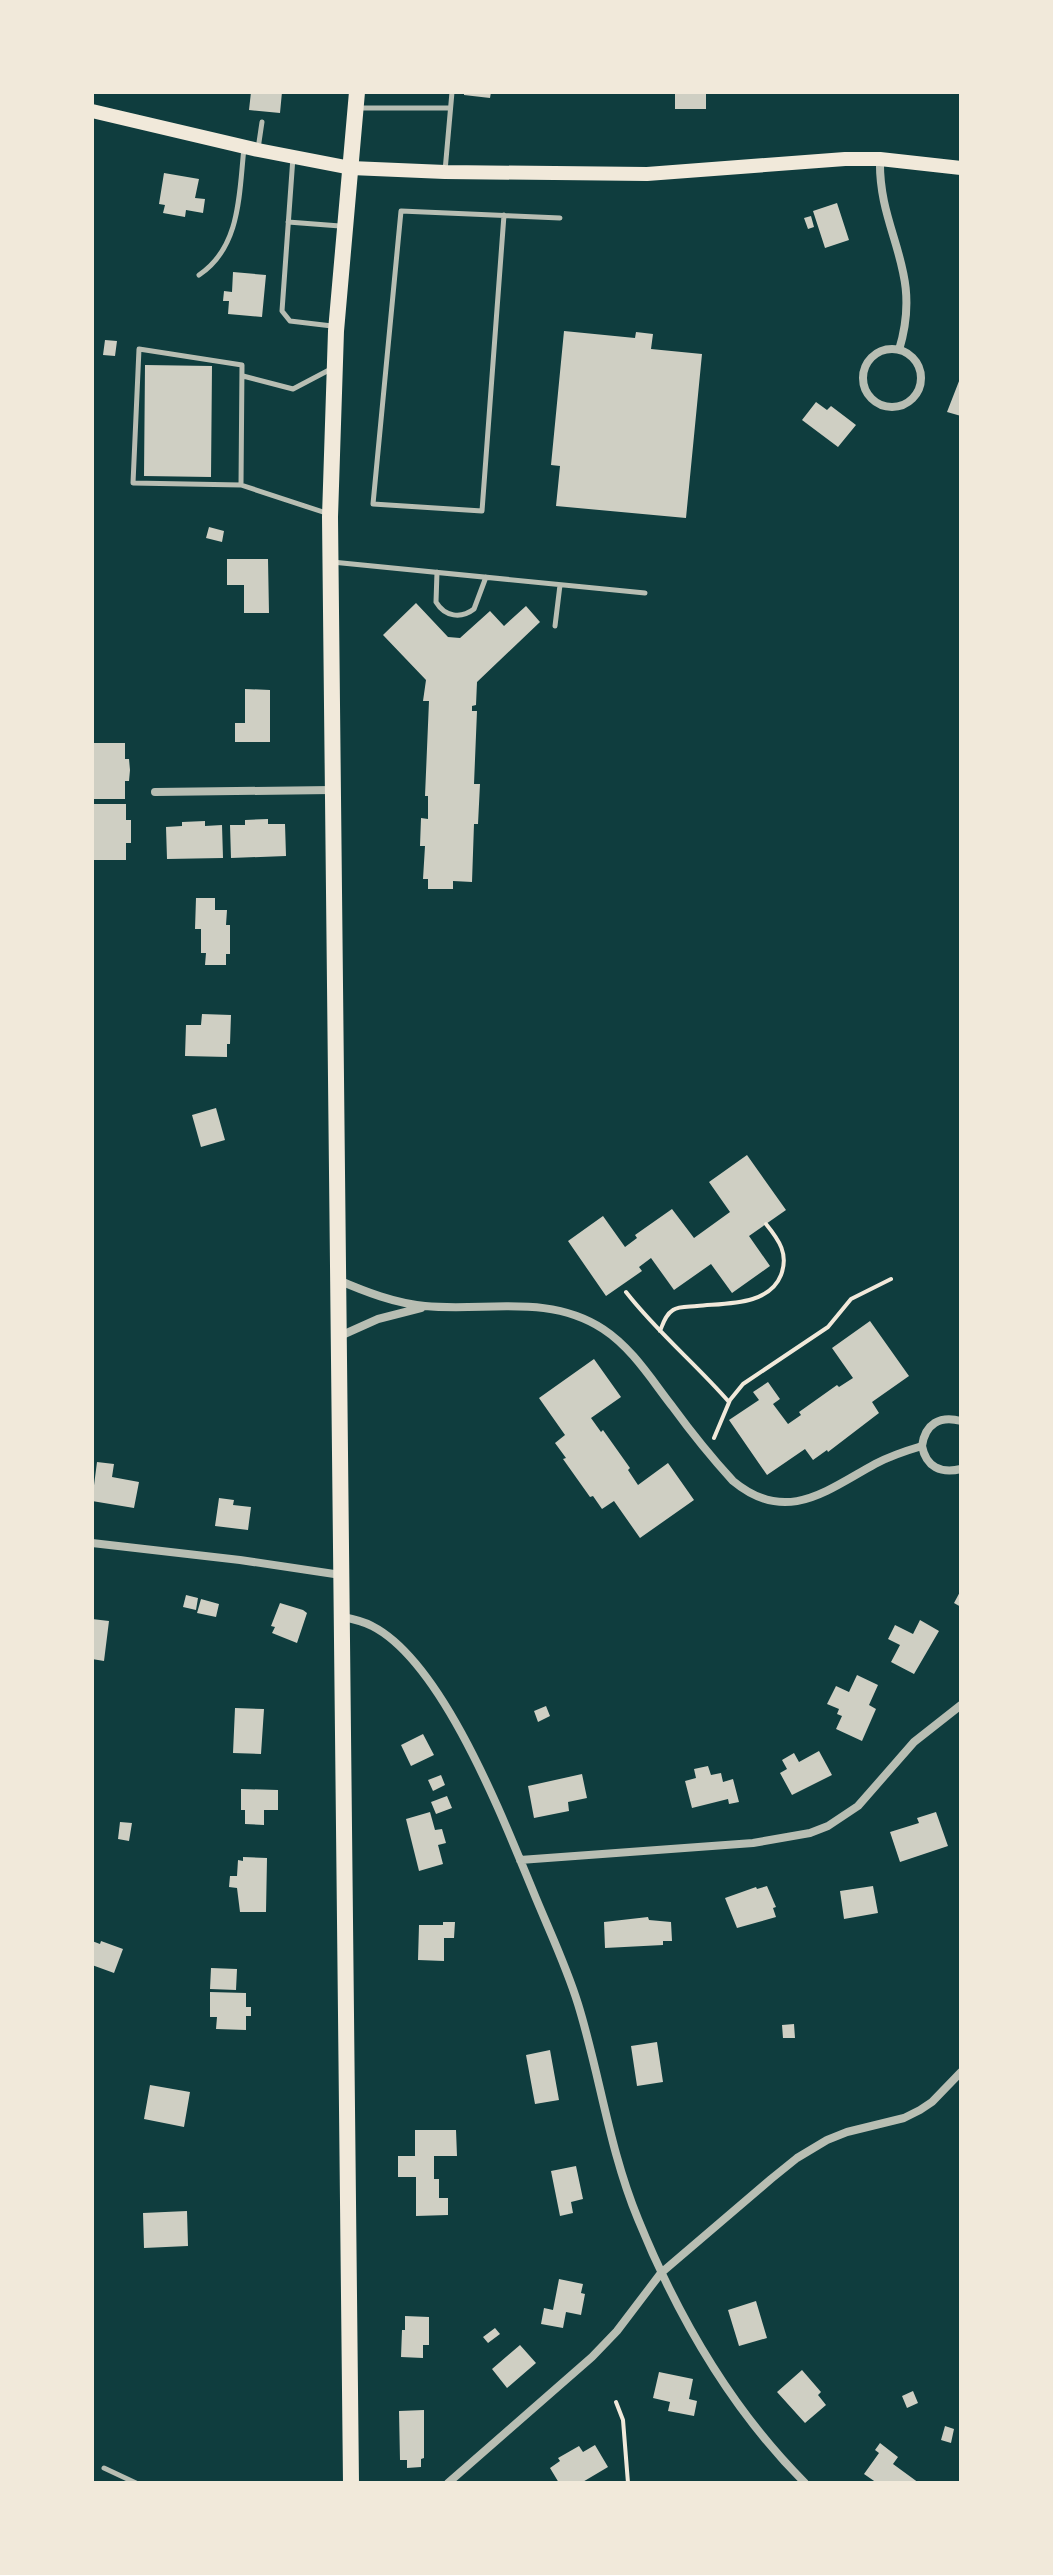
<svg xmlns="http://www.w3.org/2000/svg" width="1053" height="2575" font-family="'Times New Roman',serif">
	<rect width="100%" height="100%" fill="#0f3d3e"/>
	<!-- building -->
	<path fill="#cfcfc3" d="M251 92H282L280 113 249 110Z
		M464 92H491L490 98 464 95Z
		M675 92H706V109H675Z
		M164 173 199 179 195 198 205 199 203 213 186 210 185 217 163 213 165 205 159 204Z
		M837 203 849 240 825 248 813 211Z
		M811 216 814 227 808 229 804 218Z
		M233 272 266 275 262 317 228 314 229 301H223L224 291 232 292Z
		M564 331 635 338 636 332 653 334 651 349 702 354 686 518 556 506 560 466 551 465Z
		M105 340 117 341 115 356 103 355Z
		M145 365 212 366 211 477 144 476Z
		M961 376V416L947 412Z
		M816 402 827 410 831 406 856 425 838 447 802 420Z
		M209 527 224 531 222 542 206 538Z
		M227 559H268L269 613H244V585H227Z
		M416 603 448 637 460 638 490 611 504 626 526 606 540 622 477 682 476 705 472 706V711H477L474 784H480L478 824H474L472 882 453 881V889H428V879H423L425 846H420L421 818 428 819V796H425L429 701H423L426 680 383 635Z
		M245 689 270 690V742H235V723H245Z
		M92 743H125V759H129L130 770 129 781H125V799H92Z
		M93 804H126V820H131V843H126V860H93Z
		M268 819V824H285L286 856 231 858 230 825H245V820Z
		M205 821V826L222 825 223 858 167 859 166 827 182 826V822Z
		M196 898H215V910H227L226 925H230V954H226V965H205L206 953H201V929H195Z
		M202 1014 231 1015 230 1044H227V1057L185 1056 186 1025H201Z
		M216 1108 225 1140 201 1147 192 1115Z
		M747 1155 786 1210 749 1236 770 1266 732 1293 711 1264 674 1290 651 1258 639 1267 642 1271 606 1296 568 1241 603 1216 625 1247 637 1238 635 1235 672 1209 694 1238 730 1212 709 1182Z
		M870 1321 909 1376 872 1402 879 1413 828 1452 827 1450 813 1460 805 1449 767 1475 729 1420 759 1400 753 1392 768 1382 780 1399 773 1404 788 1424 801 1415 799 1412 837 1385 839 1387 853 1378 832 1348Z
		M594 1359 621 1397 591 1418 601 1432 603 1430 630 1468 628 1470 638 1485 668 1463 694 1500 640 1538 614 1501 602 1509 593 1496 590 1497 563 1459 566 1458 555 1443 565 1435 539 1398Z
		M97 1462 114 1464 112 1477 139 1482 134 1508 92 1501Z
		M219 1498 234 1500 233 1505 251 1507 248 1530 215 1526Z
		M961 1590V1607L954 1603Z
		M186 1595 198 1598 196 1610 183 1607Z
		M201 1599 219 1604 216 1617 197 1613Z
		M280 1603 303 1610 307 1613 297 1643 272 1633 275 1627 271 1626Z
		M92 1619 109 1621 104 1661 92 1659Z
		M920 1620 939 1631 914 1674 891 1662 900 1645 888 1639 895 1625 913 1634Z
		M857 1675 878 1685 869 1705 876 1709 862 1741 836 1729 842 1716 837 1714 839 1709 827 1704 836 1686 849 1692Z
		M546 1706 550 1716 538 1722 534 1711Z
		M235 1708 264 1709 261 1754 233 1753Z
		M423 1734 434 1755 411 1766 401 1745Z
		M819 1751 832 1775 792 1795 780 1773 787 1769 782 1760 794 1753 799 1762Z
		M708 1766 711 1775 721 1773 723 1782 733 1779 739 1802 729 1804 728 1799 692 1808 685 1781 696 1778 694 1769Z
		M582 1774 587 1798 568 1802 569 1811 534 1818 528 1786Z
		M441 1775 445 1785 433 1791 428 1780Z
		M241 1789 278 1790V1810H264V1825L245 1824V1810H241Z
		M447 1796 452 1808 436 1814 431 1802Z
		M430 1812 435 1830 442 1829 446 1843 438 1845 443 1864 419 1871 406 1819Z
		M936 1812 948 1846 900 1862 890 1832 919 1823 917 1818Z
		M120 1822 132 1823 129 1841 118 1839Z
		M243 1857 267 1858 266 1912H240L237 1888 229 1887 230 1876H237L238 1860 243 1861Z
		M767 1886 776 1907 773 1908 776 1917 737 1928 725 1898 756 1887 757 1889Z
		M873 1886 878 1913 844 1919 840 1891Z
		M648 1917 649 1920 671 1922 672 1941H663V1945L605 1948 604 1922Z
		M443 1922H455L454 1938H444V1961L418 1960 419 1925H443Z
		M92 1941 100 1944 101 1941 123 1949 114 1973 92 1965Z
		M211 1968 237 1969 236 1990 210 1989Z
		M210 1992 246 1993V2007H251V2016H246V2030L216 2029 217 2017H210Z
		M794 2024 795 2038H783L782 2025Z
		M657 2042 663 2082 637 2086 631 2046Z
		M550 2050 559 2100 535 2104 526 2055Z
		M150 2085 190 2092 184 2127 144 2119Z
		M415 2130H456L457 2156H434V2179H439V2198H448V2215L416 2216V2177H398V2156H415Z
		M576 2166 583 2199 571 2202 573 2213 560 2216 551 2171Z
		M187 2211 188 2246 144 2248 143 2213Z
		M559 2279 583 2284 581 2293 585 2294 581 2315 566 2312 563 2328 541 2324 544 2308 553 2310Z
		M756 2301 767 2338 739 2346 728 2310Z
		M405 2316 429 2317V2345H423V2358L401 2357 402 2330H405Z
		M495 2328 500 2334 488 2343 483 2337Z
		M520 2345 536 2363 507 2388 492 2369Z
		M802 2370 821 2392 818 2395 826 2405 805 2423 777 2392Z
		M659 2372 693 2379 689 2399 697 2401 694 2416 668 2411 670 2402 653 2398Z
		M913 2391 918 2403 907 2408 902 2396Z
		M424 2410V2458L421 2459V2467L407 2468V2460H400L399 2411Z
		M945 2426 954 2429 951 2443 941 2440Z
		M880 2443 898 2457 893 2464 919 2483H877L864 2474 879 2453 875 2450Z
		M595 2445 608 2467 581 2483H559L550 2468 560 2461 558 2458 579 2446 583 2452Z"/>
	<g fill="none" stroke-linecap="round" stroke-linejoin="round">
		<!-- path -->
		<path stroke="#f1e9da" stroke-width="4" d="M626 1292C657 1332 696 1364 729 1402
			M660 1331C663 1324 665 1315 673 1310 679 1306 690 1307 697 1306 725 1303 769 1306 781 1275 789 1254 779 1240 766 1224
			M714 1438 730 1400 743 1384 828 1327 851 1299 891 1279
			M616 2402 623 2420 628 2483"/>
		<!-- service -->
		<path stroke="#b8beb3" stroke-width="5" d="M359 108H450
			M258 149 262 122
			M293 157 282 311 290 321 332 326
			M445 171 452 92
			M504 215 482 511 373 504 401 211 560 218
			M288 222 340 226
			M199 275C241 247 239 193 244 148
			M243 376 293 389 331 369
			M241 485 133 483 139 349 242 365 241 485 326 513
			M332 562 645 593
			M437 572 436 602C445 617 461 619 474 609L486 577
			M555 626 560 585
			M104 2468 136 2483"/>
		<!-- minor -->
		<path stroke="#b8beb3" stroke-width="8" d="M880 159C878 233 924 269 899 350
			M863 378a29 29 0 1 1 58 0a29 29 0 1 1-58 0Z
			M155 792 332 790
			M338 1280C366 1292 394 1303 425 1306 485 1312 548 1293 603 1329 632 1348 651 1379 672 1406 691 1432 711 1457 733 1481 786 1525 826 1491 875 1464 890 1456 905 1451 922 1446
			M340 1336 378 1319 421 1308
			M961 1421C940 1415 925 1424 922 1446 926 1467 941 1474 961 1469
			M92 1543 240 1560 341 1575
			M343 1617C353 1619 363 1621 372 1626 443 1662 503 1819 533 1891 548 1928 566 1965 578 2004 600 2075 609 2149 638 2219 677 2315 731 2409 805 2483
			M520 1860 753 1843 810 1833 828 1826 858 1806 914 1742 961 1705
			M448 2483 592 2357 617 2331 661 2273 771 2179 797 2158 827 2140 847 2132 904 2118 920 2110 932 2102 961 2072"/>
		<!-- secondary -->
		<path stroke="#f1e9da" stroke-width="14" d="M92 111 258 150 351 168 445 172 647 174 845 159H880L961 168"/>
		<!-- primary -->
		<path stroke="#f1e9da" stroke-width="16" d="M351 2483 330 517 336 331 357 92"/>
	</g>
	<!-- border -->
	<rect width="1053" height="2575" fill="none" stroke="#f1e9da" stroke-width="188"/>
</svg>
